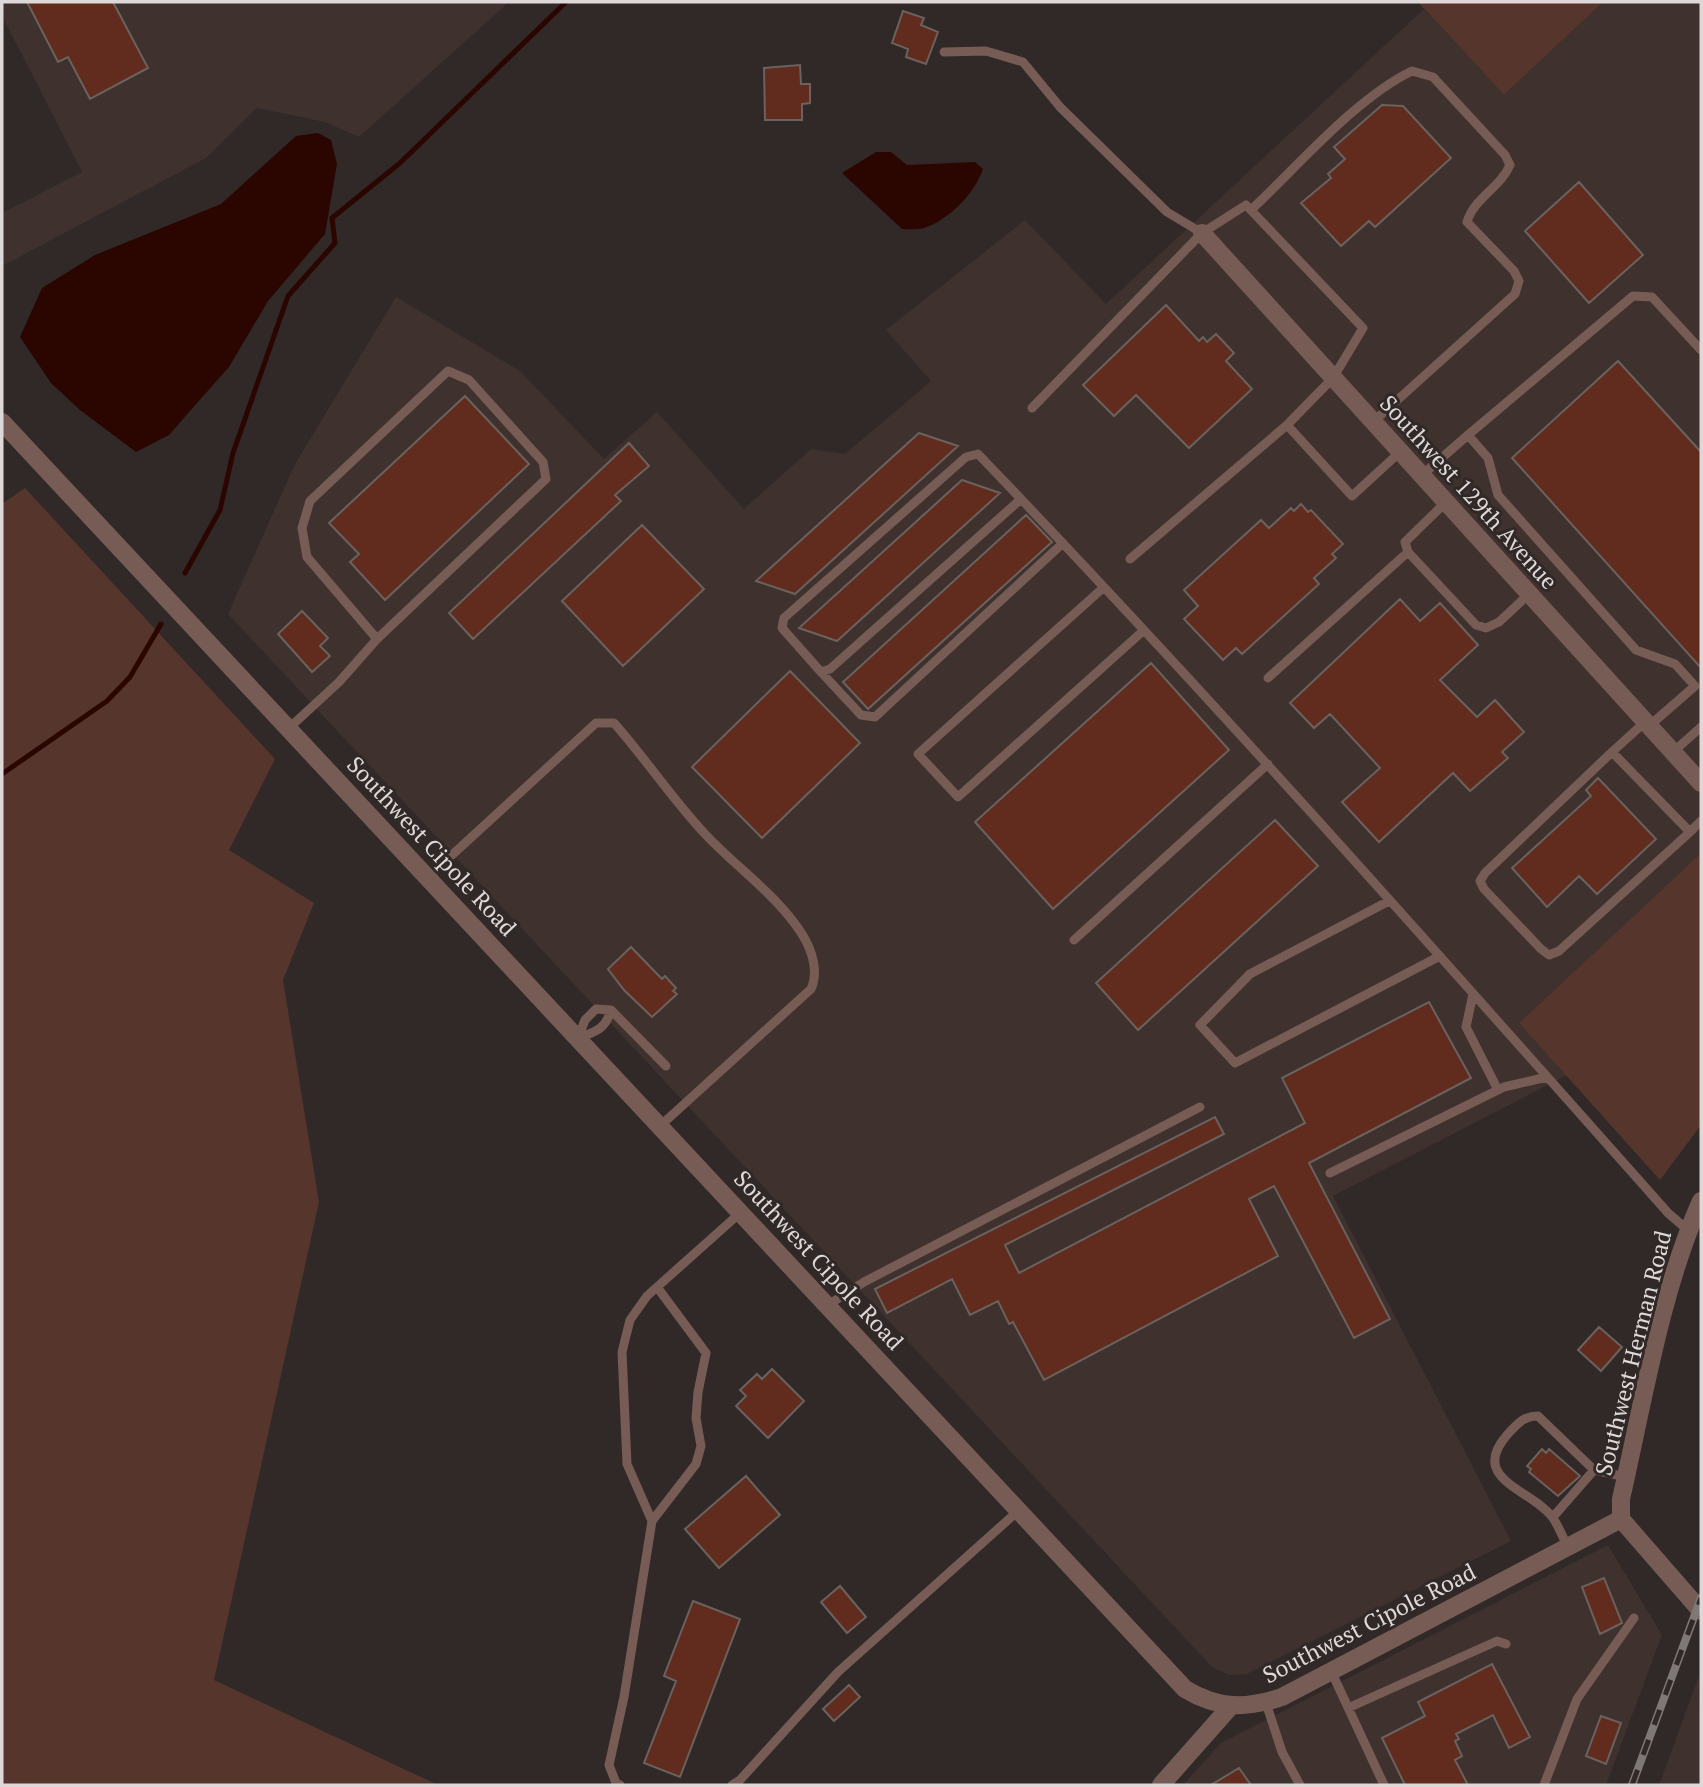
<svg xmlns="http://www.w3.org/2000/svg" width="1703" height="1787" font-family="'PT Serif',serif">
	<rect width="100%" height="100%" fill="#302927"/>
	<!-- built -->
	<path fill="#3f312d" d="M2 2H509L359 137 325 122 257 108 206 158 2 266V213L82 172 2 16Z
		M1603 2H1701V853L1519 1023 1567 1075 1333 1196 1511 1541 1247 1674 1229 1675 1212 1667 228 614 295 464 396 297 520 371 604 459 657 412 744 509 811 449 845 454 931 381 886 330 1025 220 1106 304 1424 9 1504 95Z
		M1608 1545 1662 1635 1606 1785H1183L1221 1743Z
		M1699 1676 1701 1785H1659Z"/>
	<!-- green -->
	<path fill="#56362c" d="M1418 2H1603L1504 95Z
		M25 488 275 759 229 850 314 903 283 980 319 1202 214 1680 438 1785H2V504Z
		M1701 853V1125L1660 1180 1519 1023Z"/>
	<!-- water -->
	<path fill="#2b0600" d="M318 133 331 140 337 164 325 234 268 301 229 367 190 411 169 435 136 452 80 410 51 383 20 337 42 288 95 255 221 204 296 136Z
		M876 152H891L907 165 975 162 983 169C975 193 949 220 924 228 918 230 908 229 902 229L842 173Z"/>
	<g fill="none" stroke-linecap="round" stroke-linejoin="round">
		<!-- stream -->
		<path stroke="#2b0600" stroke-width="5" d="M185 573 220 510 233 453 288 296 335 243 332 218 400 163 566 2
			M2 774 107 701 130 677 161 624"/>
	</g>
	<!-- building -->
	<path fill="#612c1d" stroke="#6a625f" stroke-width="2" d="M27 2H113L148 68 90 99 68 57 58 62Z
		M903 11 924 18 921 25 938 32 926 64 906 57 908 49 892 43Z
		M800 65 801 84H810V103L802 104V120H765L764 68Z
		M1382 105 1403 106 1451 158 1375 227 1369 221 1341 246 1301 203 1331 178 1328 174 1345 159 1334 147Z
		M1579 182 1643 255 1589 303 1525 231Z
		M1166 305 1199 341 1203 337 1207 342 1216 334 1234 353 1226 361 1252 389 1189 448 1136 395 1114 416 1083 385Z
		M1618 361 1701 452V668L1512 458Z
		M465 396 529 464 385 600 350 562 359 554 329 523Z
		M919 433 958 446 795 594 756 581Z
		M629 443 649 466 615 495 621 501 473 639 449 613Z
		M962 480 1000 493 837 641 799 628Z
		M1301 504 1308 512 1311 510 1343 544 1332 554 1336 558 1314 578 1319 584 1242 654 1236 648 1223 660 1184 619 1198 606 1184 590 1261 520 1269 528 1291 508 1294 511Z
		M1026 515 1052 542 868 709 843 682Z
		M642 525 704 589 623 666 562 601Z
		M1400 599 1420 621 1440 603 1478 645 1440 680 1477 717 1495 700 1524 732 1502 752 1508 758 1470 791 1453 773 1379 842 1342 802 1380 768 1330 714 1314 728 1290 703Z
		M302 611 328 638 320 646 330 656 312 672 278 634Z
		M1151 663 1229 750 1053 909 975 822Z
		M790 671 860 743 762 838 692 767Z
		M1598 778 1656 839 1597 894 1579 876 1547 907 1512 868 1591 796 1586 790Z
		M1275 820 1318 866 1138 1030 1096 983Z
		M631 947 662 979 665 976 676 988 673 991 677 994 652 1017 624 990 608 969Z
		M1429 1002 1471 1078 1309 1163 1390 1319 1354 1338 1274 1186 1249 1199 1278 1256 1044 1380 1013 1322 1009 1324 998 1301 970 1315 952 1279 887 1313 875 1289 1215 1117 1224 1134 1005 1245 1019 1273 1305 1123 1282 1078Z
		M1599 1327 1622 1347 1601 1371 1578 1350Z
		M772 1369 804 1401 768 1438 736 1406 746 1396 740 1390 757 1374 762 1379Z
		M1542 1449 1546 1453 1549 1449 1580 1476 1558 1496 1529 1472 1531 1469 1527 1466Z
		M746 1476 780 1515 719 1568 685 1529Z
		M1604 1578 1622 1623 1600 1634 1582 1587Z
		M840 1586 866 1617 847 1633 821 1602Z
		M693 1601 740 1619 680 1777 644 1763 676 1681 664 1676Z
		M1492 1664 1530 1737 1509 1748 1493 1715 1456 1734 1459 1739 1455 1741 1462 1756 1455 1760 1468 1785H1405L1382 1738 1425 1716 1418 1702Z
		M849 1685 860 1697 834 1721 823 1709Z
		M1601 1716 1621 1723 1606 1764 1586 1756Z
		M1239 1768 1251 1785H1211Z"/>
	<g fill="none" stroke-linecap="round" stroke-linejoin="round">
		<!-- service -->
		<path stroke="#775c55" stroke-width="9" d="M944 52 986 51 1023 62 1060 107 1167 212 1202 233
			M1252 209C1299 165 1356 98 1412 71L1433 77 1505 155 1510 165C1500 188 1474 198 1467 222L1514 271 1519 281 1515 294 1373 422
			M1032 408 1202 233 1246 205 1363 328 1333 378 1287 425 1352 496 1400 452
			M1468 435 1633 296 1652 297 1701 350
			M1421 476 1468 435 1488 458 1498 495 1636 650 1675 664 1695 686 1649 726
			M1021 499 830 669 821 672 782 628 784 618 966 457 978 454C1215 701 1441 957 1668 1213L1689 1231
			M1446 502 1405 542 1408 552 1476 625 1486 628 1499 622 1529 594
			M1130 559 1287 425
			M1103 588 918 754 958 797 1143 631
			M821 672 861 715 875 717 1063 543
			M1268 678 1408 552
			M1645 722 1612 752 1690 832 1701 821
			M288 729 339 682 377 639 546 479 543 462 469 380 448 371 310 501 302 528 307 557 377 639
			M1612 752 1485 873 1480 881 1484 889 1541 949 1549 955 1559 951 1690 832
			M1673 752 1701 727
			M428 877 596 723H614C646 759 672 799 705 834 737 868 777 895 802 934 812 950 819 972 811 989L660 1126
			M1389 901 1250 974 1200 1025 1235 1063 1440 956
			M1074 940 1268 764
			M1473 994 1466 1027 1498 1090
			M596 1009 611 1010C606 1029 595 1032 578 1038L585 1020Z
			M611 1010 666 1066
			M1330 1173 1504 1087 1547 1077
			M828 1305 864 1282 1200 1107
			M1553 1517 1594 1470
			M652 1521 696 1464 701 1446 696 1418 698 1392 706 1353 657 1287
			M1568 1547C1563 1538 1559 1527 1553 1518 1532 1489 1468 1480 1507 1435 1517 1424 1523 1416 1538 1416L1594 1470 1626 1477
			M1332 1673 1384 1785
			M1266 1703 1282 1752 1300 1785
			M1348 1708 1497 1641 1506 1644
			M620 1785 616 1783 609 1765 624 1697 652 1521 627 1464 622 1352 630 1320 647 1296 740 1213
			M732 1785 740 1780 838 1672 1018 1511
			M1544 1785 1577 1699 1634 1618"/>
		<!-- minor -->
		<path stroke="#775c55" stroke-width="18" d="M1202 233 1701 783
			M1161 1785 1230 1707"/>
		<!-- tertiary -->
		<path stroke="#775c55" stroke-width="18" d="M2 422 1185 1689C1218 1709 1246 1709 1282 1697L1621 1519
			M1621 1519V1499C1643 1403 1661 1290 1701 1201
			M1621 1519 1701 1611"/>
		<defs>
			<path id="rail" d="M1632 1785 1701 1598"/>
		</defs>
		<!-- rail casing -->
		<use href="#rail" stroke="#7e7877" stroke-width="8"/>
		<!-- rail -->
		<use href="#rail" stroke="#302927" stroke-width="5" stroke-dasharray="16" stroke-linecap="butt"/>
	</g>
	<g text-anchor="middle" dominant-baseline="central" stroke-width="6" stroke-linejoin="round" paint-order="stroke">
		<!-- street labels -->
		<g font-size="23" fill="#ded9d8" stroke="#302927">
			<text transform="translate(1469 492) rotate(48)">Southwest 129th Avenue</text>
			<text transform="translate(432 846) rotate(47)">Southwest Cipole Road</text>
			<text transform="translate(819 1260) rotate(47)">Southwest Cipole Road</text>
			<text transform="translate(1633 1353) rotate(-76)">Southwest Herman Road</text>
			<text transform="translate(1369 1623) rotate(-27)">Southwest Cipole Road</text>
		</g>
	</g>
	<!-- border -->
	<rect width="1703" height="1787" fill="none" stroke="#ded9d8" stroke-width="7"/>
</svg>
